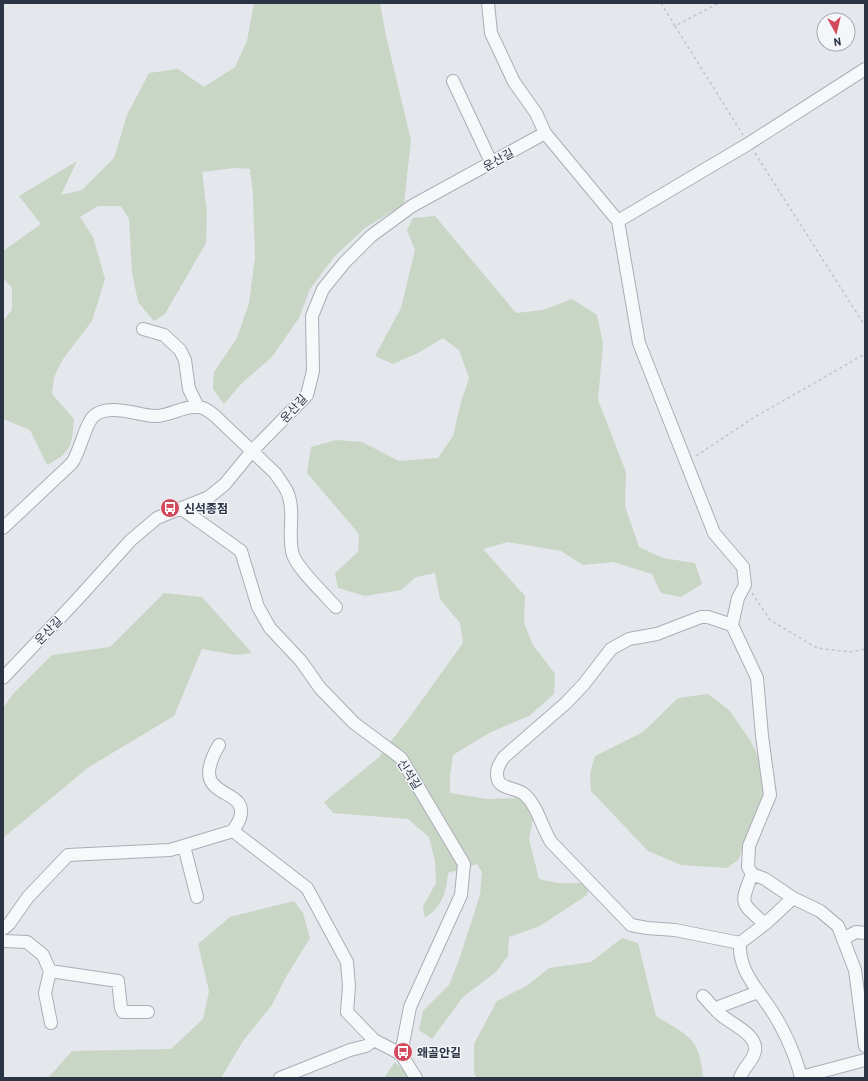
<svg xmlns="http://www.w3.org/2000/svg" width="868" height="1081" font-family="Barlow,'Noto Sans KR',sans-serif">
	<rect width="100%" height="100%" fill="#e4e7ec"/>
	<!-- green -->
	<path fill="#c9d6c5" d="M254 3H380L386 36 411 140 404 204 365 228 334 257 310 289 299 318 272 357 242 383 224 404 213 389 214 372 237 338 249 303 255 257 253 195 250 169 235 168 202 172 207 212 206 243 165 314 154 321 138 302 132 272 129 219 121 206H98L80 217 93 237 105 279 92 321 63 359 54 377 52 394 74 419C72 445 72 452 47 465L30 430 3 419V321L12 310V288L3 278V251L41 224 19 196 77 161 61 195 82 190 114 158 127 115 149 73 178 69 204 87 235 67 247 41Z
		M435 216 516 313 543 310 572 299 597 315 603 343 598 400 626 472 625 506 639 547 663 558 695 563 702 584 681 597 661 593 652 574 613 562 583 565 561 551 508 542 483 549 525 596 524 623 533 645 555 674 554 694 529 716 491 732 453 755 450 775V793L487 799 521 798 534 814 529 839 539 879 557 883H589L587 895 540 926 509 937 508 956 496 972 463 997 432 1039 419 1030 423 1011 449 985 459 960 480 895 482 872 477 864 448 873C446 894 442 906 425 918L423 906 436 883 435 861 429 837 408 819 333 813 324 802 378 758 409 718 463 643 460 623 440 599 435 573 416 577 401 590 365 596 338 588 335 573 358 552 359 534 307 473 311 447 336 440 362 442 399 461 438 458 453 436 461 402 469 378 459 350 443 338 418 353 393 364 375 356 401 308 415 250 407 230 413 218Z
		M164 593 202 597 252 653 236 655 202 649 174 716 89 767 3 838V708L13 694 52 655 110 647Z
		M708 694 729 710 750 740 759 758 765 798 738 860 727 868 681 865 648 851 591 791 590 774 595 756 643 732 678 698Z
		M294 901 303 913 310 938 286 977 272 1005 243 1041 221 1078H48L72 1051 171 1049 203 1019 209 991 198 944 230 917Z
		M622 938 638 943 656 1016C688 1036 700 1037 703 1078H477L474 1073V1044L497 1001 528 985 549 968 591 962Z
		M395 1062 413 1078H384Z"/>
	<g fill="none" stroke-linecap="round" stroke-linejoin="round">
		<defs>
			<path id="minor" d="M488 3 491 33 514 82 536 113 545 133 618 221 748 144 865 69
				M453 81 491 162
				M618 221 639 343 714 533 743 567 745 585 738 598 732 625 757 678 762 736 770 795 749 846 748 867 752 874 765 879 793 898 820 911 838 926 855 970 865 1046
				M143 329 164 335 180 350 185 360 189 389 198 407
				M182 509 241 551 258 607 270 628 301 661 320 688 354 723 401 758 464 864 461 895 410 1007 401 1054 416 1078
				M3 528 72 463C80 451 85 426 92 418 105 402 138 415 154 416 169 417 184 405 199 407 206 408 210 412 215 416L275 473C280 481 287 488 289 497 295 515 287 536 293 555 298 569 325 595 336 607
				M732 625 708 617H701L657 634 629 639 611 649 584 684 566 703 504 757C499 764 495 771 498 780 501 789 517 788 524 794 538 806 541 826 551 842L631 925 647 928 675 930 740 943
				M3 678 74 603 131 540 157 518 209 497 225 484 252 451 307 395 313 371 312 316 323 289 345 262 371 236 412 206 545 133
				M219 745C185 803 250 784 240 818 239 822 235 827 233 831
				M184 846 197 897
				M752 874C740 905 740 902 765 924
				M793 898 765 924 740 943C738 973 761 992 775 1016 785 1032 797 1059 801 1078
				M3 929 9 924 28 897 68 855 170 850 233 831 307 888 347 962 349 986 347 1012 374 1040 401 1054
				M843 939 856 932 865 933
				M3 941 27 942 43 955 50 971 118 981 121 1008 123 1012H148
				M50 971 45 993 51 1023
				M703 996C709 1002 714 1009 720 1014 729 1023 758 1034 755 1051 753 1061 743 1068 740 1078
				M717 1010 721 1006 758 992
				M801 1077 865 1060
				M280 1078 350 1050 366 1046 374 1040"/>
		</defs>
		<!-- minor casing -->
		<use href="#minor" stroke="#a9aeb7" stroke-width="14"/>
		<!-- path -->
		<path stroke="#c2c5cb" stroke-width="1.5" stroke-dasharray="3 3" stroke-linecap="butt" d="M661 3 675 26 719 3
			M675 26 743 135
			M755 153 865 326
			M696 456 753 418 865 354
			M752 593 770 620 817 648 850 652 865 649"/>
		<!-- minor -->
		<use href="#minor" stroke="#f7f8fa" stroke-width="12"/>
	</g>
	<!-- icons -->
	<defs>
		<symbol id="bus-disc" viewBox="-11 -11 22 22"><circle r="9.5" fill="#d1495b" stroke="#f4f6f9"/><path d="M-5-6H5V4H4V6H2V4H-2V6H-4V4H-5ZM-3.5-4V0h7V-4ZM-3.5 1.2v1.5H-2V1.2ZM2 1.2v1.5H3.5V1.2Z" fill="#fff"/></symbol>
	</defs>
	<g fill-rule="evenodd">
		<use href="#bus-disc" x="159" y="497" width="22" height="22"/>
		<use href="#bus-disc" x="392" y="1041" width="22" height="22"/>
	</g>
	<g text-anchor="middle" dominant-baseline="central" stroke-width="3" stroke-linejoin="round" paint-order="stroke">
		<!-- street labels -->
		<g font-size="12" fill="#2b3445" stroke="#f4f6f9">
			<text transform="translate(498 159) rotate(-29)">운산길</text>
			<text transform="translate(293 408) rotate(-48)">운산길</text>
			<text transform="translate(48 630) rotate(-46)">운산길</text>
			<text transform="translate(410 774) rotate(57)">신석길</text>
		</g>
		<!-- poi labels -->
		<g font-size="12" font-weight="bold" fill="#2b3445" stroke="#f4f6f9" text-anchor="start">
			<text x="184" y="508">신석종점</text>
			<text x="417" y="1052">왜골안길</text>
		</g>
	</g>
	<!-- border -->
	<rect width="868" height="1081" fill="none" stroke="#2b3445" stroke-width="8"/>
	<!-- north arrow -->
	<g transform="translate(836 32) rotate(172)"><circle r="19" fill="#f4f6f9" stroke="#a4a8b1"/>
	<path d="M0-3L7 15L0 10L-7 15Z" fill="#d1495b"/>
	<text y="-6" font-size="11" font-weight="bold" text-anchor="middle" fill="#2b3445">N</text>
	</g>
</svg>
